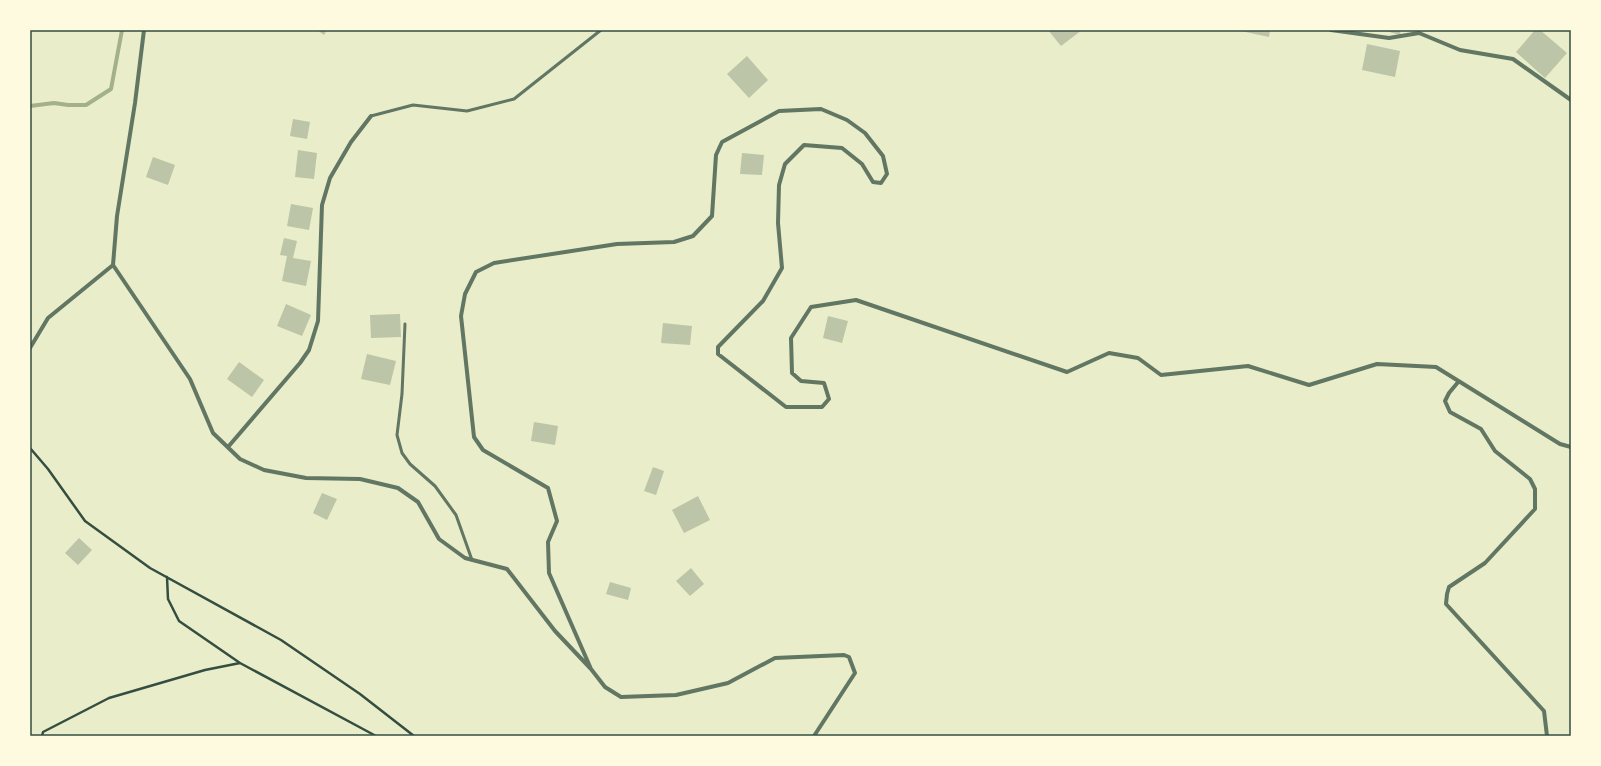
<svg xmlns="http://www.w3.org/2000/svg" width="1601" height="766" font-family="'Titillium Web',sans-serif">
	<rect width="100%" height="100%" fill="#e9edc9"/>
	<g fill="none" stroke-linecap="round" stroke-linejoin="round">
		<!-- stream -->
		<path stroke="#a3b18a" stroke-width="4" d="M30 106 54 103 68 105H86L111 89 122 30"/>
	</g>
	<!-- building -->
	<path fill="#bcc5a7" d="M317 30H327L324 35Z
		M1048 30H1082L1061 46Z
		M1242 30H1270L1269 37 1241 31Z
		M1382 30H1401L1400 35Z
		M1535 30H1540L1567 53 1545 78 1516 52Z
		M1367 44 1400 51 1395 77 1362 70Z
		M747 56 768 80 749 98 727 74Z
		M293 119 310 122 307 139 290 136Z
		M298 150 317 153 314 179 295 177Z
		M742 153 764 155 762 175 740 174Z
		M153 157 175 165 168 185 146 177Z
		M291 204 313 208 309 230 287 226Z
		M284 238 297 241 293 258 311 261 306 286 282 281 287 256 280 255Z
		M286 304 311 315 302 336 277 326Z
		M400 314 401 337 371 338 370 315Z
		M828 316 848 321 842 343 823 338Z
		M663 323 692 326 690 345 661 343Z
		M367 354 396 361 390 385 361 379Z
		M239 362 264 380 252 397 227 379Z
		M534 422 558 426 555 445 531 441Z
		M653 467 664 471 656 495 644 491Z
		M322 493 337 499 327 520 313 513Z
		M698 496 710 520 684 533 672 510Z
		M79 538 92 550 78 565 65 553Z
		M691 568 704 584 690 596 676 581Z
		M610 582 631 588 628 600 606 594Z"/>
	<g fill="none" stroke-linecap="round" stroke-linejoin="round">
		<!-- path -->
		<path stroke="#344e41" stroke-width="2.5" d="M30 448 48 469 85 521 150 568 281 640 360 694 414 736
			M167 577 168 599 179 621 240 663
			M42 736 43 732 109 698 205 670 240 663 376 736"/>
		<!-- service -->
		<path stroke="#617663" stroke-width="3" d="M371 116 413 105 467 111 514 99 601 30
			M405 324 402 394 397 435 402 453 410 464 435 486 456 515 472 560"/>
		<!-- minor -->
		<path stroke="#617663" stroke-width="4" d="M1331 30 1389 38 1419 33 1460 50 1513 59 1571 100
			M113 265 190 379 213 433 240 459 264 470 306 478 360 479 398 488 418 502 439 539 465 558 507 569 555 631 591 669 605 687 621 697 676 695 728 683 775 658 844 655 849 657 855 673 814 736
			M30 348 48 318 113 265 117 216 135 103 144 30
			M1459 381 1449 393 1445 401 1450 412 1481 429 1495 451 1530 479 1535 489V509L1485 563 1449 587 1447 594 1446 604 1544 711 1547 736
			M228 447 300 363 309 350 318 321 322 205 330 178 351 142 371 116
			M591 669 549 573 548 542 557 521 548 488 483 450 474 437 461 316 465 294 476 272 494 263 617 244 674 242 693 236 712 216 716 155 722 142 779 111 821 109 847 120 865 133 883 156 887 174 881 183 873 182 862 164 842 148 804 145 785 164 779 185 778 223 782 268 763 301 718 347V354L786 407H822L829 399 824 383 801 381 792 373 791 338 811 307 856 300 1067 372 1109 353 1138 358 1161 375 1248 366 1309 385 1377 364 1436 367 1560 444 1571 447"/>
	</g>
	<!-- border -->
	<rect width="1601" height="766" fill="none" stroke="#fefae0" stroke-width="62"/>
	<rect x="31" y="31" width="1539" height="704" fill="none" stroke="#344e41" stroke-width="1.5"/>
</svg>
